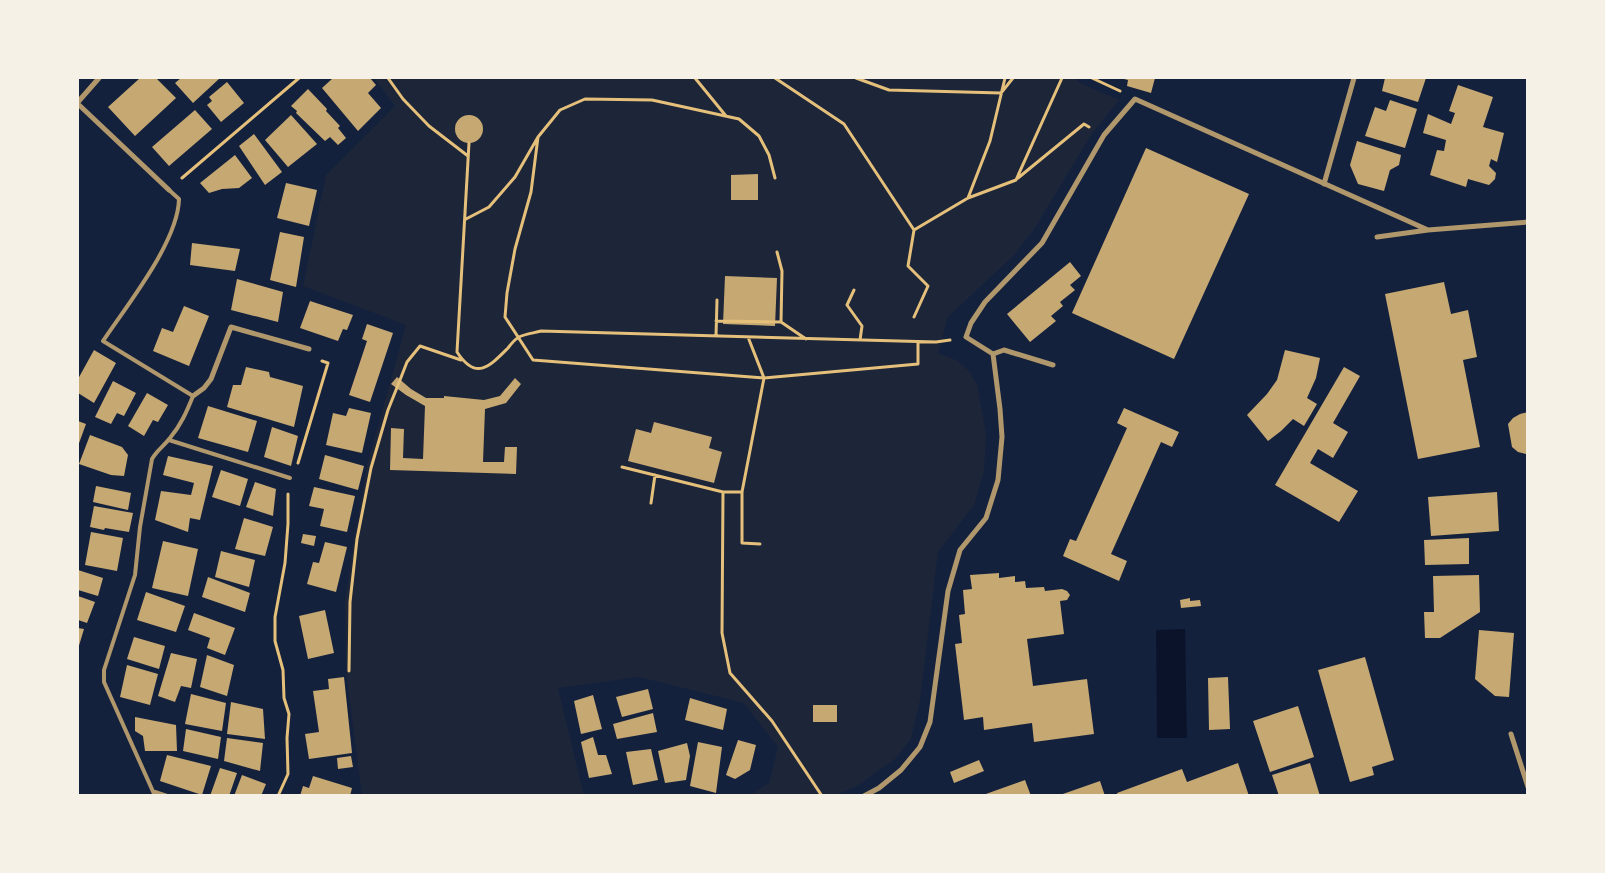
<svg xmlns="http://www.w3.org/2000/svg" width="1605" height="873" font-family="'PT Sans',sans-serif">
	<rect width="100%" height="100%" fill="#14213d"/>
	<!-- green -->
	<path fill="#1d2539" d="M374 78H1076L1078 82 1119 100 1091 135 1035 228 1013 256 948 317 938 353 956 360 969 371 977 384 986 434 984 472 974 505 938 552 920 700 911 739 895 759 857 786 836 795H750L769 783 778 747 744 703 639 677 558 688 584 795H362L346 672 345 602 354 539 367 466 406 325 303 286 326 175 395 106Z"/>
	<!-- water -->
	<path fill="#0b132b" d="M1185 629 1187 738H1157L1156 630Z"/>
	<!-- building -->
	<path fill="#c6a872" d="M140 78H156L176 98 135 136 108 107Z
		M181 78H220L193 103 175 83Z
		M333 78H370L376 85 368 93 381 108 358 131 322 88Z
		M1120 78H1155L1151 93 1127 86 1128 80Z
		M1385 78H1426L1418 102 1382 91Z
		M227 82 244 103 221 122 207 105 212 101 209 97Z
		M1458 85 1493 97 1483 127 1504 133 1497 162 1491 159 1489 166 1496 173 1495 179 1489 185 1468 179 1466 187 1430 175 1437 150 1444 151 1446 140 1423 133 1428 114 1451 124 1455 113 1449 111Z
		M308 89 327 109 326 111 340 126 338 128 346 138 338 145 330 137 325 141 296 113 297 111 291 106Z
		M1390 100 1417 109 1405 148 1365 136 1375 107 1386 111Z
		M195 110 212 129 169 166 152 147Z
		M291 115 317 144 288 167 265 140Z
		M455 129a14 14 0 1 1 28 0a14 14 0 1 1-28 0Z
		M254 134 282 172 265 185 239 146Z
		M1357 141 1401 155 1399 165 1390 170 1384 191 1358 184 1350 165Z
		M1146 148 1249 194 1174 359 1072 313Z
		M235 155 252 178 239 188 222 189 209 193 200 183Z
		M758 174V200H731V175Z
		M286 183 317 190 309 226 277 218Z
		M280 232 304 237 296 287 270 280Z
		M192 243 240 249 235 271 190 265Z
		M1070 262 1081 276 1070 285 1075 290 1060 302 1063 306 1051 316 1056 321 1030 342 1007 314Z
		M725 276 777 278 775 326 723 324Z
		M237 279 283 292 278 322 231 310Z
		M1444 282 1451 314 1468 310 1477 357 1463 360 1480 447 1418 459 1385 294Z
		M310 301 353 315 347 330 343 329 338 341 300 328Z
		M184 306 209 316 189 366 153 351 162 328 173 332Z
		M367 324 393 333 370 402 349 395 367 341 362 339Z
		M94 350 116 363 94 403 78 393V379Z
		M1285 350 1320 358 1316 378 1307 398 1317 404 1304 426 1293 419 1281 431 1268 441 1247 415 1267 394 1277 380Z
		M246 367 269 372 270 377 303 386 294 427 227 407 233 385H241Z
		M1344 367 1360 376 1333 423 1348 432 1333 458 1318 449 1310 463 1358 491 1339 522 1275 485Z
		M397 377 411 389 426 398H444V396L484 400 500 396 515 378 521 384 506 403 485 409 483 462H504L505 447H517L516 474 390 470 391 428 404 429 403 458 423 459 425 406 406 395 391 384Z
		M113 381 136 393 124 416 117 413 111 424 95 417Z
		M147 393 168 405 158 422 153 420 144 436 128 426Z
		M208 406 257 421 248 452 198 438Z
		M349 408 371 413 362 453 326 445 333 413 346 416Z
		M1124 408 1179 432 1172 447 1161 442 1111 554 1127 561 1119 581 1063 556 1070 539 1076 541 1127 428 1117 423Z
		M1528 412V453L1526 454 1518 452 1512 447 1508 424 1513 418 1520 414Z
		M78 421 86 424 78 446Z
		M654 422 712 437 709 448 722 452 714 483 628 461 636 429 651 433Z
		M272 427 298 436 291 466 264 457Z
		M90 435 122 447 128 455 124 476 111 475 79 464Z
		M325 455 364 466 358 490 319 479Z
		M168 456 213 466 200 520 190 518 188 532 155 520 161 491 191 495 194 483 163 475Z
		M221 470 248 479 240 506 212 497Z
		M255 482 276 489 273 516 246 507Z
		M96 486 131 493 128 510 93 502Z
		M314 487 355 496 347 532 320 526 324 509 309 506Z
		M1497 492 1499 531 1431 536 1428 497Z
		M94 506 133 513 129 532 105 528 104 530 90 527Z
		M244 518 273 527 265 556 235 549Z
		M91 532 123 538 117 571 85 565Z
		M303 534 316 536 314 546 301 543Z
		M1469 538V564L1425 565 1424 540Z
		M163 541 198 549 188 596 152 588Z
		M325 542 347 547 336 592 307 584 313 562 319 563Z
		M221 551 255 560 249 587 215 577Z
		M78 570 103 578 98 596 78 590Z
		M999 573V578L1015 576V582L1025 581 1026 588 1044 587 1045 591 1062 589 1067 591 1070 595 1067 600 1060 601 1064 634 1027 639 1033 686 1087 679 1094 734 1034 742 1032 723 984 730 983 717 964 720 955 644 962 643 959 615 965 614 963 590 972 589 970 575Z
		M1479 575 1480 612 1440 638H1425L1424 612H1434L1433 576Z
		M208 577 250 593 245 612 202 597Z
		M146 592 185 606 176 632 137 620Z
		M78 596 95 602 87 623 78 620Z
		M1190 598V601L1200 600 1201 606 1181 608 1180 600Z
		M325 610 334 653 308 659 299 616Z
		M194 613 235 628 225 655 207 648 210 638 188 630Z
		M78 628 84 629 78 649Z
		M1479 630 1514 633 1509 697 1495 696 1475 679Z
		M134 637 165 646 159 669 127 659Z
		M171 653 197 659 191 688 181 686 175 702 158 696Z
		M207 655 234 665 227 696 200 687Z
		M1365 657 1394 760 1372 767 1374 775 1350 782 1318 670Z
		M127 665 158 674 150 705 120 697Z
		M344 677 352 753 309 759 305 734 319 732 313 691 329 689 328 679Z
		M1228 677 1230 729 1209 730 1208 678Z
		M648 689 653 709 622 717 616 697Z
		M191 694 226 703 222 731 185 724Z
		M593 695 602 729 581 734 574 701Z
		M690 698 727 709 723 730 685 720Z
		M231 702 263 709 265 739 227 734Z
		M813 705H837V722H813Z
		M1298 706 1314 757 1270 772 1253 721Z
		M653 713 657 732 617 739 613 724Z
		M135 717 176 725 177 751H145L143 736 135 731Z
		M186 729 221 737 218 759 183 751Z
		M593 737 598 755H606L612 774 589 778 581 742Z
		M227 738 263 743 260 771 224 761Z
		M738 740 756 745 750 770 735 779 726 775Z
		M698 742 722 747 716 793 690 786Z
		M687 743 690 756 686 780 665 783 658 751Z
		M651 749 658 780 633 785 626 752Z
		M167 755 211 766 202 795 160 781Z
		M351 756 353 767 338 769 337 758Z
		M979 760 984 771 954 783 950 772Z
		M1238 763 1249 796H1118L1117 793 1182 769 1187 782Z
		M1310 763 1320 796H1279L1272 775Z
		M220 768 237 773 229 796H210Z
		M242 775 266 784 261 796H234Z
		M313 776 352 788 350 796H300L303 786 309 788Z
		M1025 780 1031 796H983V795Z
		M1100 781 1105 796H1060V795Z"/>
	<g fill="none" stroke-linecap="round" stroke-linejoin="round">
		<!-- path -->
		<path stroke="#e5c07b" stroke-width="3" d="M388 78 403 99 429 126 468 156
			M695 78 726 116
			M775 78 844 124 914 230 968 198 1016 180 1062 78
			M856 78 889 90 1001 93 1013 78
			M1092 78 1120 91
			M538 137 531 192 515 249 507 293 505 317 533 360 764 378 748 337
			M469 143 457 352C476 381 489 367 508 348 511 344 515 339 519 337 525 334 534 333 541 331L936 342 950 340
			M182 178 299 78
			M1018 178 1084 124 1089 127
			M968 198 990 141 1005 78
			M466 219 489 207 515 177 538 137 560 110 585 99 652 100 739 119 759 136 769 155 775 178
			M914 230 908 266 928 286 914 317
			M854 290 847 305 862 326 860 340
			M716 321 781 322 782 271 777 252
			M781 322 806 339
			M716 336 717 300
			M298 463 328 363 322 361
			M622 467 723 492
			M742 492H723L722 633 730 673 772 721 822 796
			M651 503 655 475
			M760 544 742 543V492L764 378 918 364V342
			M349 671 350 602 357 539 371 468 388 410 400 380 407 362 420 346 461 360
			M278 796 288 774 287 738 289 714 284 698 283 670 275 641V617L285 563 288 524V494"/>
		<!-- service -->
		<path stroke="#b1986c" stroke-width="4" d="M169 440 290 478
			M155 792 167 796
			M155 796 104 682V670L135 575 140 527 152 459C157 450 164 446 170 438 181 425 187 411 193 396L103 341C127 305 178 242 179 199L169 190"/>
		<!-- minor -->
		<path stroke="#b1986c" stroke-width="5" d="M78 102 99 78
			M78 104 169 190
			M1324 184 1354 78
			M1377 237 1428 230
			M993 354 1004 350 1053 365
			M193 396 204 388 211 379 231 327 309 349
			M1511 734 1528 787
			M864 796 879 788 901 770 920 747 930 722 948 591 960 550 986 518 998 480 1002 437 1000 409 993 354 966 337 971 323 985 302 1042 243 1104 135 1135 99 1428 230 1528 222"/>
	</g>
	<!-- border -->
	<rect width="1605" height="873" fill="none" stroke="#f6f1e7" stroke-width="158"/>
</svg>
